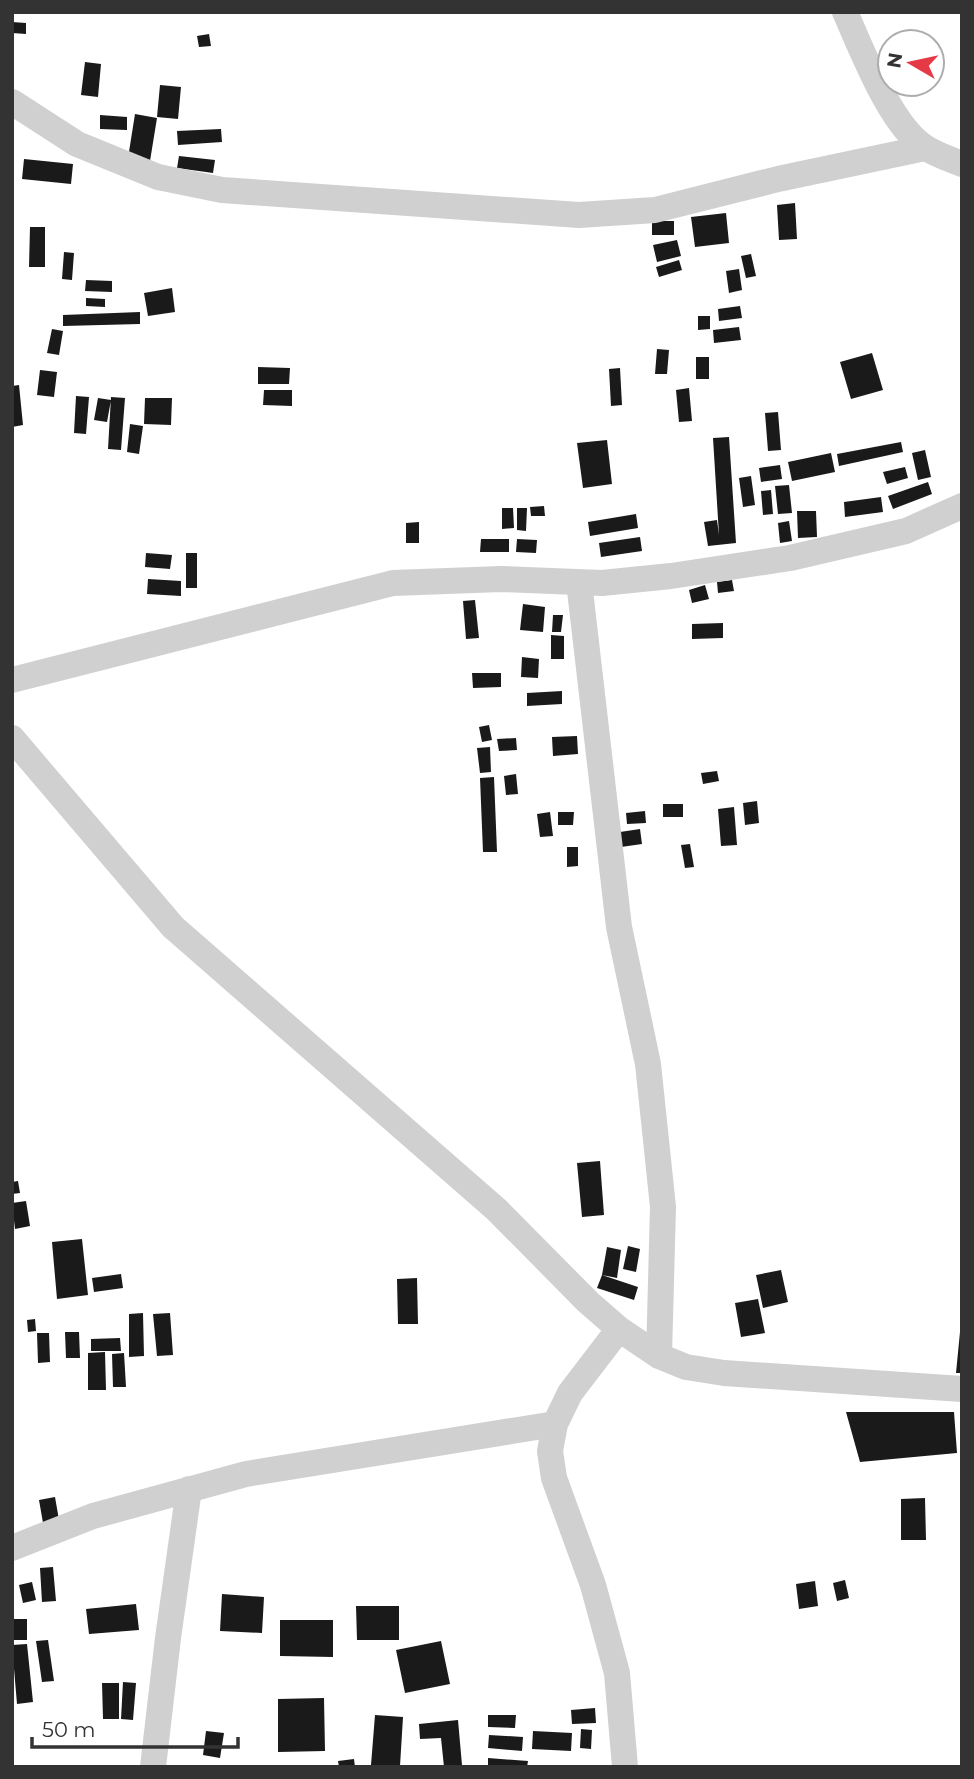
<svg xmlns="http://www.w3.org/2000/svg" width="974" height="1779" font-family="Montserrat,sans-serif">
	<rect width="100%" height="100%" fill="#fff"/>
	<!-- building -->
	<path fill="#1a1a1a" d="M12 22 26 23V34L12 33Z
		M209 34 211 46 199 47 197 36Z
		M85 62 101 64 98 97 81 95Z
		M160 85 181 87 178 119 157 117Z
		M135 114 157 118 150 161 128 158Z
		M100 115 127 117V130L100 129Z
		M221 129 222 142 178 145 177 131Z
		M179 156 215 160 213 173 177 168Z
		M24 159 73 164 71 184 22 179Z
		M795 203 797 239 779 240 777 205Z
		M726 213 729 243 695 247 691 217Z
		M652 221H674V235H652Z
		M30 227H45V267H29Z
		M677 240 681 256 657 262 653 245Z
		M64 252 74 253 72 280 62 279Z
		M751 254 756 276 746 278 741 256Z
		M679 260 682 270 659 277 656 267Z
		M739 269 742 290 729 293 726 271Z
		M86 280 112 281V292L85 291Z
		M172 288 175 312 148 316 144 293Z
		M86 298 105 299V307L86 306Z
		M740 306 742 318 719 321 718 309Z
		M140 312V324L63 326V315Z
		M698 316H710V329L698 330Z
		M739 327 741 340 714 343 713 330Z
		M52 329 63 331 59 355 47 353Z
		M657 349 669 350 667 374H655Z
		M872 353 883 390 851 399 840 362Z
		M696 357H709V379H696Z
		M258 367 290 368 289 384H258Z
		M620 368 622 405 611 406 609 369Z
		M40 370 57 372 54 397 37 395Z
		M19 385 23 425 12 427V386Z
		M689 388 692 421 679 422 676 390Z
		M264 390H292V406L263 405Z
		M76 396 89 397 86 434 74 433Z
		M111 397 125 398 121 450 108 449Z
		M98 398 111 400 107 422 94 420Z
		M145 398H172L171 425 144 424Z
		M778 412 781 450 768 451 765 413Z
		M130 424 143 426 139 454 127 452Z
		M729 437 736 543 708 546 704 522 717 520 719 535 713 438Z
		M607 440 612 484 583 488 577 443Z
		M901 442 903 452 839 466 837 454Z
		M925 450 931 477 918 480 912 453Z
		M831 453 835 472 792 481 788 462Z
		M780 465 782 479 761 482 759 468Z
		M905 467 908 478 887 484 883 472Z
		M751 476 755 505 743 507 739 478Z
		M928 482 932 494 893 509 888 496Z
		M789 485 792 513 778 514 775 486Z
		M771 490 773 514 763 515 761 491Z
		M881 497 883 512 845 517 844 502Z
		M544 506 545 516H531L530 507Z
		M502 508H513L514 528 502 529Z
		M517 508H527L526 531 517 530Z
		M797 511H816L817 537 798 538Z
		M636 514 638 528 590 536 588 522Z
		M789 521 792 541 780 543 778 523Z
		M419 522V543H406V523Z
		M640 537 642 551 601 557 599 543Z
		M481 539H509V552H480Z
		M517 539 537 540 536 553 516 552Z
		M146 553 172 555 170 569 145 567Z
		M186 553H197V588H186Z
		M148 579 181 581V596L147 594Z
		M732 580 734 591 718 593 717 582Z
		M705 585 709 599 692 603 689 590Z
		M475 600 479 638 466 639 463 601Z
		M523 604 545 607 543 632 520 630Z
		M553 615H563L561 632H552Z
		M723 623V638L692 639V624Z
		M551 635 564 636V659H551Z
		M522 657 539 659 538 678 521 677Z
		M472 673H501V687L473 688Z
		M562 691V704L527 706V693Z
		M489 725 492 740 482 742 479 727Z
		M577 736 578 754 553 756 552 737Z
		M516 738 517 750 499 751 497 739Z
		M490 747 491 772 480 773 477 748Z
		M717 771 719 781 703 784 701 773Z
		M516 774 518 794 506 795 504 776Z
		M494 777 497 852H483L480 778Z
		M757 801 759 823 745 825 743 803Z
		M663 804H683V817H663Z
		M734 807 737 845 721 846 718 809Z
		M645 811 646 823 627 824 626 813Z
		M550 812 553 836 540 837 537 814Z
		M558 812H574L573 825H558Z
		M640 829 642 844 621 847 620 832Z
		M690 844 694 867 685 868 681 845Z
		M567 847H578V866L567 867Z
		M600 1161 604 1215 582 1217 577 1163Z
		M18 1181 20 1193 12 1194V1182Z
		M26 1201 30 1226 15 1229 12 1203Z
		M82 1239 88 1295 57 1299 52 1242Z
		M628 1246 640 1249 636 1272 623 1269Z
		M607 1247 621 1250 617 1278 602 1275Z
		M781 1270 788 1302 763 1308 756 1275Z
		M121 1274 123 1288 94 1292 92 1278Z
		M602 1275 638 1287 634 1300 597 1288Z
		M417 1278 418 1324H398L397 1279Z
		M758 1299 765 1333 741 1337 735 1303Z
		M143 1313 144 1356 129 1357V1314Z
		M170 1313 173 1355 157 1356 153 1314Z
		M35 1319 36 1331 28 1332 27 1320Z
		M65 1332H79L80 1358H66Z
		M960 1332H962V1373H956Z
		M37 1333H49L50 1362 38 1363Z
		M120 1338 121 1351H91V1339Z
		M105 1352 106 1390H88V1353Z
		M124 1353 126 1387H113L112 1354Z
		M846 1412H954L957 1453 860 1462Z
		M55 1497 59 1520 43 1523 39 1500Z
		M925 1498 926 1540H901V1499Z
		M53 1567 56 1601 42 1602 40 1568Z
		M845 1580 849 1598 837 1601 833 1583Z
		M815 1581 818 1606 799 1609 796 1584Z
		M32 1582 36 1600 23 1603 19 1585Z
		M222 1594 264 1597 262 1633 220 1631Z
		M136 1604 139 1630 89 1634 86 1609Z
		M356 1606H399V1640H357Z
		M12 1619H27V1640H12Z
		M280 1620H333V1657L280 1656Z
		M48 1640 54 1681 42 1682 36 1641Z
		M441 1641 450 1684 405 1693 396 1650Z
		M27 1644 33 1702 17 1704 12 1645Z
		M123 1682 136 1683 133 1720 121 1719Z
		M102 1683H119V1719H103Z
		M324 1698 325 1751 278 1752V1699Z
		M595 1708 596 1723 572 1724 571 1710Z
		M375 1715 403 1717 400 1766 371 1765Z
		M488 1715H516L515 1728 488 1727Z
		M458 1720 462 1765 444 1767 441 1738 420 1739 419 1724Z
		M581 1729 592 1730 591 1749 580 1748Z
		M206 1731 224 1733 220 1758 203 1755Z
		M533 1731 572 1733 571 1751 532 1749Z
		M489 1735 523 1737 522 1751 488 1748Z
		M488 1758 528 1761 527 1767H488Z
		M354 1759 355 1767H339L338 1761Z"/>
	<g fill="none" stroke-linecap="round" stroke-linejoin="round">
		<!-- street -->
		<path stroke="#d0d0d0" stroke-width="26" d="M845 12C862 50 891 127 926 148 937 155 950 159 962 164
			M12 102 77 144 158 177 222 190 579 215 655 210 778 179 925 148
			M579 582 619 927 648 1064 663 1207 659 1356
			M12 680 393 583 501 579 602 583 671 576 790 558 906 531 962 506
			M12 738 173 927 497 1210 588 1302 619 1329 659 1356 686 1367 724 1373 962 1389
			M619 1329 570 1393 555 1424 550 1451 554 1478 593 1585 617 1673 625 1767
			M12 1548 93 1516 246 1474 555 1424
			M153 1767 168 1638 189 1489"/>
	</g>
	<!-- border -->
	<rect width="974" height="1779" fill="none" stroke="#333333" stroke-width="28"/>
	<!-- north arrow -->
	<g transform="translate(911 63) rotate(279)"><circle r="33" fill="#ffffff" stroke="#adadad" stroke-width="2"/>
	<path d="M0-5L12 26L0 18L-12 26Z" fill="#e63946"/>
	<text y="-10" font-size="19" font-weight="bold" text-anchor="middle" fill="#333333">N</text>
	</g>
	<!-- scale -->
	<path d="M32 1737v10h206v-10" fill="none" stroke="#333333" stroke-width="3.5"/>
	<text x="42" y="1737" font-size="21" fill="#333333" stroke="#ffffff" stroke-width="5" paint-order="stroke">50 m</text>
</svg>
